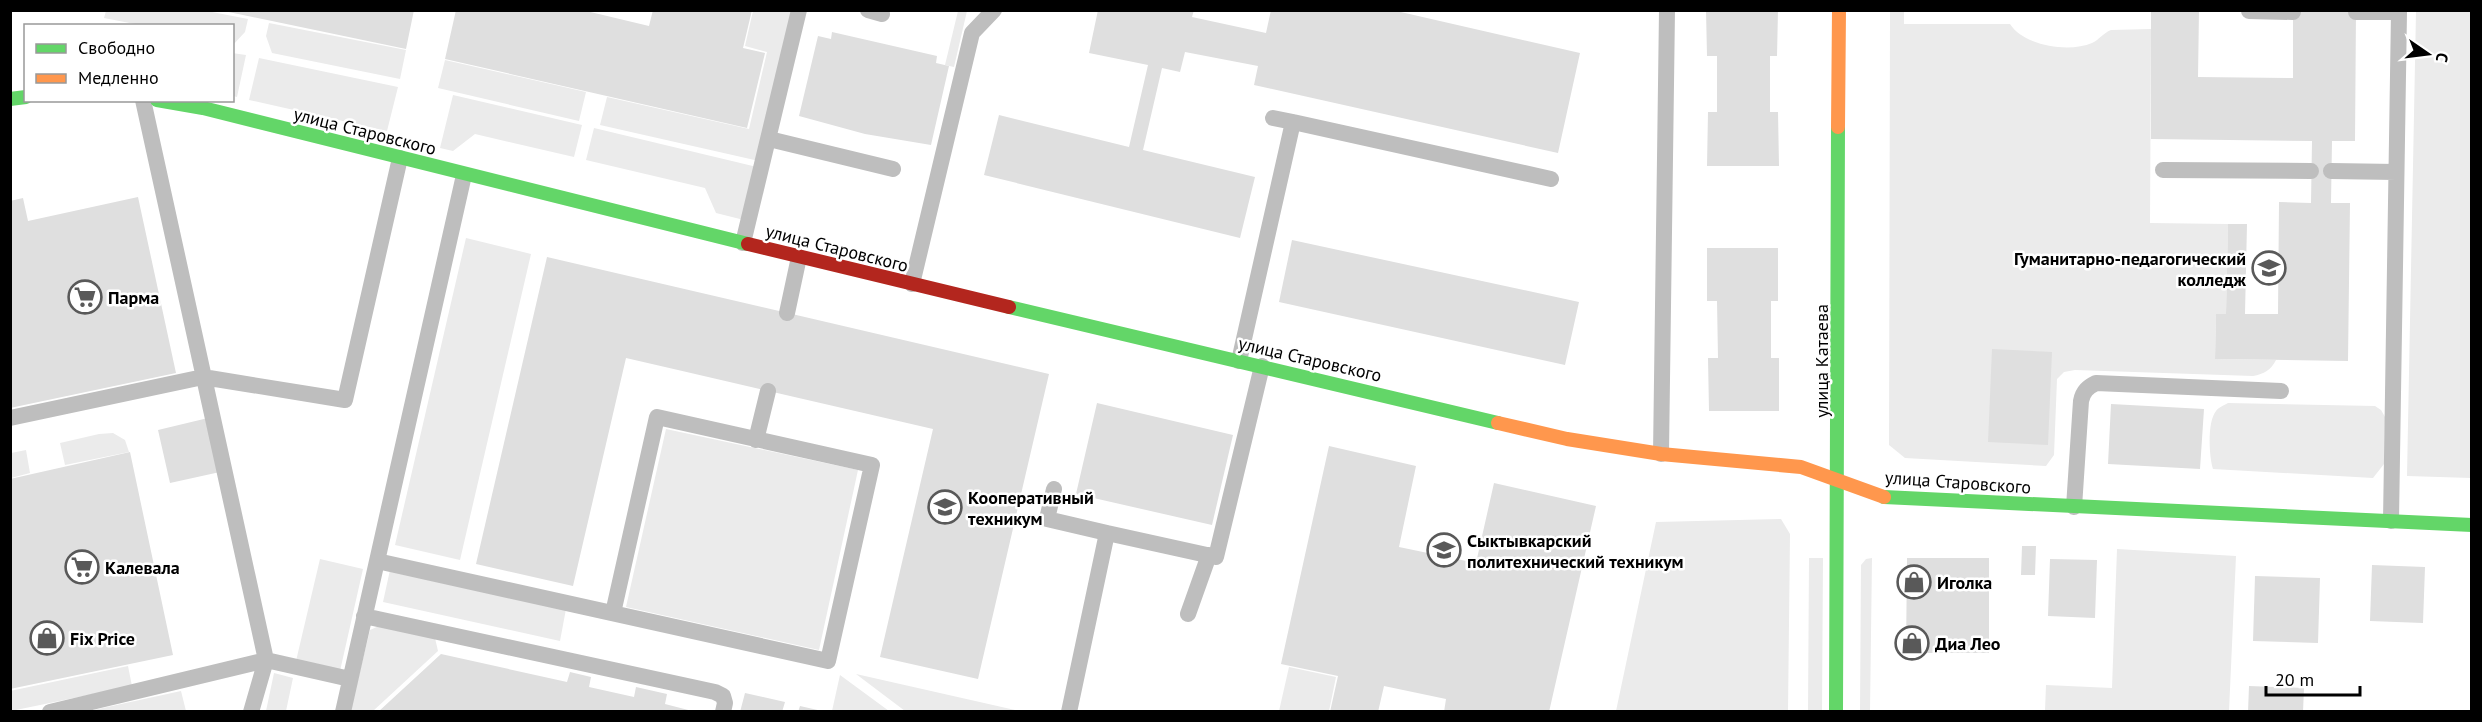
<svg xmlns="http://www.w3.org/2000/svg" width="2482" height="722" font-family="'PT Sans',sans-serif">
	<rect width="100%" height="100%" fill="#fff"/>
	<!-- green -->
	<path fill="#ebebeb" d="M207 11 248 19 245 32 233 45 232 26 140 25 104 18 106 11Z
		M753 11H794L759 161 600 125 607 97 749 129 767 52 745 46Z
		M958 11H967L954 67 945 65Z
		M1890 11H1904V24H2010C2024 46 2069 53 2092 43 2099 40 2103 33 2111 30L2151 29 2150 223 2228 224 2226 314H2216L2215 359 2276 360C2271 370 2264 374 2253 376L2075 370 2064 372 2057 379 2054 455 2046 466 1905 458 1889 445Z
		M2416 11H2471V478L2407 476Z
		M269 23 406 50 400 79 272 53 266 36Z
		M232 53 246 55 237 97 233 96Z
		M259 58 398 87 387 131 249 100Z
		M445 60 586 92 579 121 438 88Z
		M453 95 582 125 574 157 475 134 453 151 440 148Z
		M594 128 757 167 744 220 716 213 705 188 586 160Z
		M466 238 531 254 460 560 395 545Z
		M2228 403 2375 406 2381 410 2385 417 2384 464 2373 478 2213 469C2209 457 2207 422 2216 411 2219 407 2225 405 2228 403Z
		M666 429 858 470 819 650 626 607Z
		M113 433 125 440 129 452 65 465 60 443 99 434Z
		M26 450 30 473 11 478V453Z
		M1781 519 1790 534 1788 711H1616L1656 522Z
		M2117 549 2236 556 2229 711H2045L2046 685 2112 688Z
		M1809 558H1823L1822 711 1808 712Z
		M1872 558 1870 711H1860L1861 565 1866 559Z
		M320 559 363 569 340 671 296 661Z
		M390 570 566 609 560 641 383 602Z
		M379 626 435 638 438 651 373 711 350 712 370 630Z
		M128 666 132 686 11 711 10 691Z
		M1289 667 1336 677 1329 711H1279Z
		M274 673 293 678 286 711H266Z
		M856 674 1015 710 1014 711H905Z
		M840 675 889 711H832Z
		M181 691 186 711H89Z"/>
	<!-- building -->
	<path fill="#dfdfdf" d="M219 10H414L406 49Z
		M456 10H582L649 26 653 10H752L743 48 765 53 747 128 445 59Z
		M1098 10H1194L1192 17 1266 33 1271 10H1392L1580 53 1558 153 1254 85 1258 66 1185 52 1180 72 1162 68 1143 150 1255 177 1240 238 984 175 999 115 1129 147 1148 65 1089 53Z
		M1706 10H1778L1777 56H1770V112H1778L1779 166H1707L1708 112H1717V56H1707Z
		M2151 10H2199L2198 77 2293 78V10H2356L2355 141H2332L2331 203H2350L2348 361 2215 359 2216 314H2226L2228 224H2247L2245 314H2278L2279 202 2311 203 2312 141 2151 139Z
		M832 32 937 56 936 63 949 66 931 145 865 134 799 116 818 36 831 39Z
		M138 197 176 373 10 408V201L23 198 28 221Z
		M1292 240 1579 302 1565 365 1279 302Z
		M1707 248H1778V301H1771V358H1779V411H1709L1708 358H1718L1717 301H1707Z
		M547 257 1049 374 978 679 880 657 933 429 678 370 626 358 573 586 476 564Z
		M1992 349 2052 352 2048 445 1988 442Z
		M1097 403 1233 435 1212 525 1076 494Z
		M2111 404 2204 409 2200 469 2108 464Z
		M208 418 220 472 170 483 158 430Z
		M1329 446 1416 466 1399 547 1476 563 1494 483 1596 506 1549 712H1444L1446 699 1384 686 1378 712H1330L1338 676 1281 664Z
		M130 452 173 655 10 689V479Z
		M2022 546H2036L2035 575H2021Z
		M1907 558H1989V653H1906Z
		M2050 559 2097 560 2095 618 2048 616Z
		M2372 565 2425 567 2423 623 2370 621Z
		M2255 576 2320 578 2318 643 2253 641Z
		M441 654 567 682 570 672 591 677 589 687 634 697 636 687 667 694 665 704 696 712H378Z
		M2249 686 2304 688 2303 712H2248Z
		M745 693 785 702 782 712H740Z
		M800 706 822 711V712H798Z"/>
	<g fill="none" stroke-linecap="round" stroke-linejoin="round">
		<!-- lane -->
		<path stroke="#bebebe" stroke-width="16" d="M868 10 882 14
			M2249 11 2293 12
			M2356 12H2399L2391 521
			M143 100 266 660 251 712
			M1293 122 1551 179
			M769 139 893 169
			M2163 170 2311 171
			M2331 171 2396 172
			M743 243 799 10
			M912 284 972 33 994 10
			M787 313 799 257
			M1239 361 1293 122 1273 118
			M10 418 203 377 345 400 400 158
			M756 440 768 391
			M1661 454 1667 10
			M1054 489 1047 519 1107 533
			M2074 507 2081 401C2083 391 2088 387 2096 383L2281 391
			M377 561 828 661 872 465 657 417 613 613
			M1188 614 1209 555
			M364 616 715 692 723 696 725 703 723 712
			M50 712 266 660 350 679
			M343 712 464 175
			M1069 712 1107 533 1216 557 1262 366"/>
		<!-- fast -->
		<path stroke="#63d668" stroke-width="14" d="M10 99 26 97
			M157 100 203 108 748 244
			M1009 307 1498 423
			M1884 497 2472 525
			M1836 712 1838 127"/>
		<!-- slow -->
		<path stroke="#ff974d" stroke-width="14" d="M1838 127 1839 10
			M1498 423 1567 439 1661 454 1801 467 1884 497"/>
		<!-- jam -->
		<path stroke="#b3261e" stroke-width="14" d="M748 244 1009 307"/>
	</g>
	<!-- icons -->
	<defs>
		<symbol id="university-ring" viewBox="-11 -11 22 22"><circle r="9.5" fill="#fff" stroke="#595959" stroke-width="1.5"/><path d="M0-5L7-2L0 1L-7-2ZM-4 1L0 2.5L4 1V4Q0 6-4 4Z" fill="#595959"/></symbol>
		<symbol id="supermarket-ring" viewBox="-11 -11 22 22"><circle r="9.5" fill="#fff" stroke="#595959" stroke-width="1.5"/><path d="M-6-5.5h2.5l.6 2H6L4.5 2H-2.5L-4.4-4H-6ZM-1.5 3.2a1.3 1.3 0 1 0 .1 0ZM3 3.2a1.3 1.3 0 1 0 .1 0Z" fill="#595959"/></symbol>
		<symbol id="shop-ring" viewBox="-11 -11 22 22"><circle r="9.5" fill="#fff" stroke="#595959" stroke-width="1.5"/><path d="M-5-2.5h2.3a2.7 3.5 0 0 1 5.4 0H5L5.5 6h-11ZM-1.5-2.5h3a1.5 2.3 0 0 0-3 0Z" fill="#595959"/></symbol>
	</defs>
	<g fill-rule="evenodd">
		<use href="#university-ring" x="2250" y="249" width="38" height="38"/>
		<use href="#supermarket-ring" x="66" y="278" width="38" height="38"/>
		<use href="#university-ring" x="926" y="488" width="38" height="38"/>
		<use href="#university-ring" x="1425" y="531" width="38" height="38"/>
		<use href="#supermarket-ring" x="63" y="548" width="38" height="38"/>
		<use href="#shop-ring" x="1895" y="563" width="38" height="38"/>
		<use href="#shop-ring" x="28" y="619" width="38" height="38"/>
		<use href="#shop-ring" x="1893" y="624" width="38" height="38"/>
	</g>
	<g text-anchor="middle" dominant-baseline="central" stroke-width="5" stroke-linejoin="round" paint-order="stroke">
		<!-- street labels -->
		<g font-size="18" fill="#000" stroke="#fff">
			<text transform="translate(365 131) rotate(14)">улица Старовского</text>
			<text transform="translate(837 248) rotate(14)">улица Старовского</text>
			<text transform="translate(1310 359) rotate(13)">улица Старовского</text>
			<text transform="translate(1821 361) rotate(-90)">улица Катаева</text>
			<text transform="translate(1958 482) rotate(4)">улица Старовского</text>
		</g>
		<!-- poi labels -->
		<g font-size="18" font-weight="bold" fill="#000" stroke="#fff" text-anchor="start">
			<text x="2246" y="258" text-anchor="end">Гуманитарно-педагогический<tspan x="2246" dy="21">колледж</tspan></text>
			<text x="108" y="297">Парма</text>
			<text x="968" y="497">Кооперативный<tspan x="968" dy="21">техникум</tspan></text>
			<text x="1467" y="540">Сыктывкарский<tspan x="1467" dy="21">политехнический техникум</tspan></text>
			<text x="105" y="567">Калевала</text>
			<text x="1937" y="582">Иголка</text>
			<text x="70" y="638">Fix Price</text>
			<text x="1935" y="643">Диа Лео</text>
		</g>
	</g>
	<!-- border -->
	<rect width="2482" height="722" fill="none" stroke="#000000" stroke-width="24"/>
	<!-- legend -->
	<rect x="24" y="24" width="210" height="78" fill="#ffffff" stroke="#999999" stroke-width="1.5"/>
	<rect x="36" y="44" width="30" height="9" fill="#63d668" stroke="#999999" stroke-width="1.5"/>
	<text x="78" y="54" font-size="18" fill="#000000">Свободно</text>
	<rect x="36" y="74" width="30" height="9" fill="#ff974d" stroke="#999999" stroke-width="1.5"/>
	<text x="78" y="84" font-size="18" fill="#000000">Медленно</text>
	<!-- north arrow -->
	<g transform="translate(2428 54) rotate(104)" stroke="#ffffff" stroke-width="4.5" paint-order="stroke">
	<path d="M0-4.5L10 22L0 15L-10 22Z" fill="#000000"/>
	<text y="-9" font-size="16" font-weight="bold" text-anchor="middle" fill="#000000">С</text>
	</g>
	<!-- scale -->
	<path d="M2266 686v9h94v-9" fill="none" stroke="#000000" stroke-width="3"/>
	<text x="2275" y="686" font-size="18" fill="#000000" stroke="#ffffff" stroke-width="4.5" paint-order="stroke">20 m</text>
</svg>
